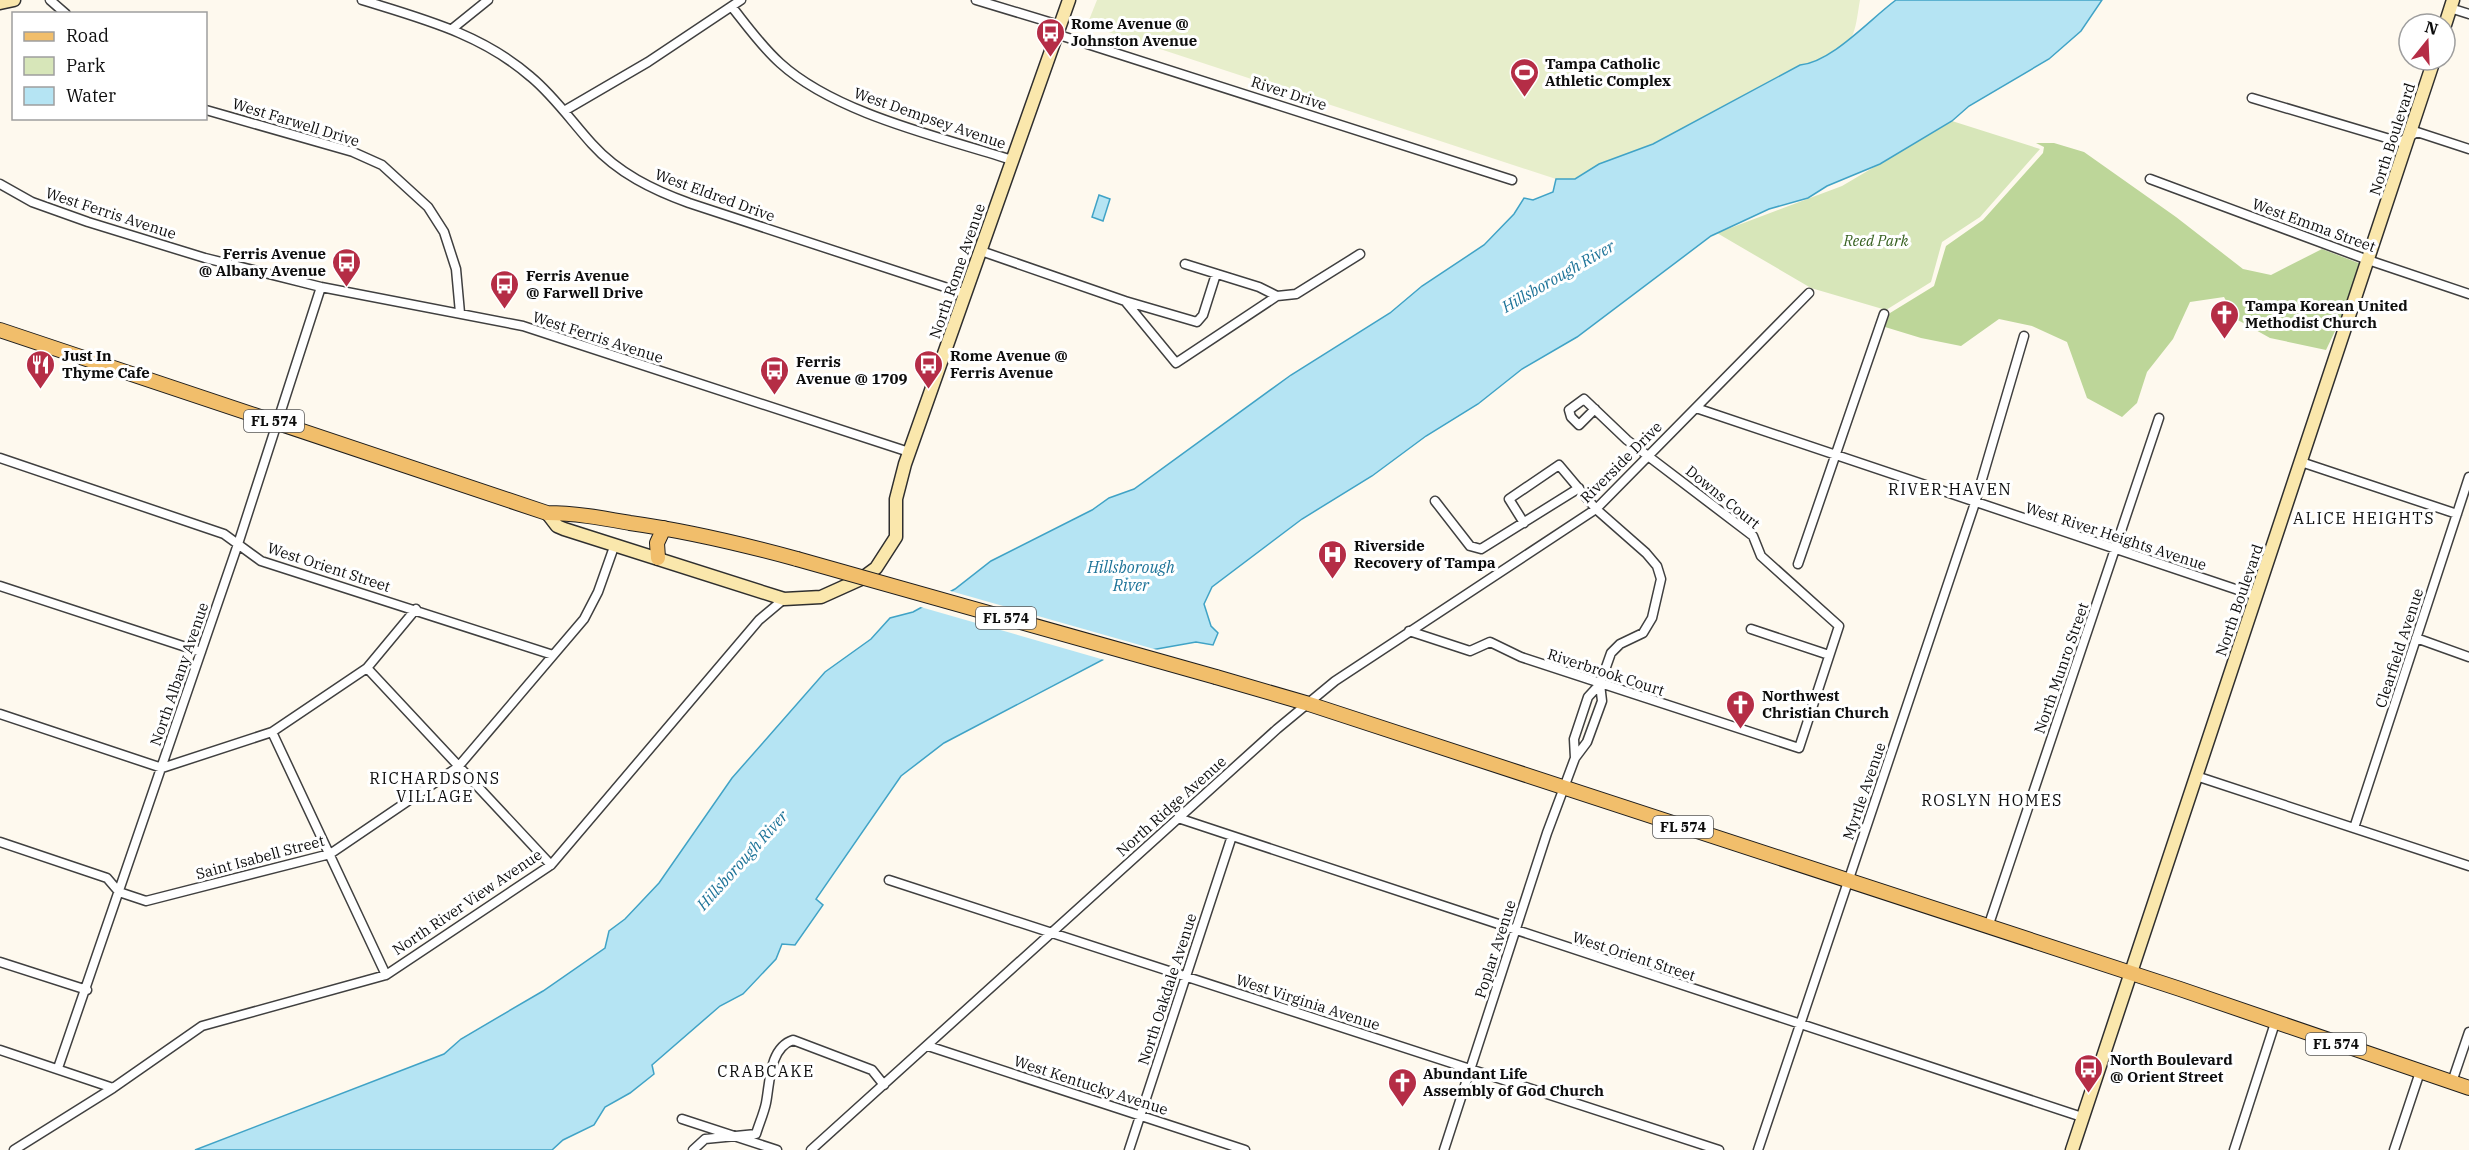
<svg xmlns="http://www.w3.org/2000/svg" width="2469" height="1150" font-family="'IBM Plex Serif',serif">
	<rect width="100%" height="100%" fill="#fef9ee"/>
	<!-- green -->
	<path fill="#d7e6b9" d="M1952 121 2040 149 1980 217 1942 242 1931 282 1886 310 1811 288 1717 233 1842 186Z"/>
	<!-- forest -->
	<path fill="#bdd699" d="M2036 143H2054L2084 152 2176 217 2243 269 2271 275 2322 249 2361 264 2349 302 2326 350 2270 338 2236 319 2224 297 2190 302 2173 339 2147 372 2137 403 2122 417 2087 398 2067 342 2032 326 1999 319 1961 346 1921 338 1885 327 1890 313 1934 286 1946 246 1983 220 2043 153 2044 147Z"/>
	<!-- pitch -->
	<path fill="#e7eecb" d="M1097 0H1860C1858 10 1857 24 1853 34 1844 51 1818 64 1800 65L1653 144 1599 164 1575 179H1556L1087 25Z"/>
	<!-- water -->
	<path fill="#b5e4f3" stroke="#40a3c6" stroke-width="1.5" d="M1896 0H2102L2081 31 2049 59 1969 106 1952 121 1880 164 1827 186 1808 198 1769 209 1711 236 1577 337 1522 369 1478 404 1426 436 1372 476 1302 519 1212 587 1204 604 1211 626 1218 633 1213 645 1196 642 1106 658 944 743 901 776 816 899 823 905 795 945 782 944 776 959 743 994 720 1006 652 1065 654 1074 630 1093 605 1107 594 1125 563 1140 552 1150H195L444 1054 461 1039 543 991 605 948 609 931 625 919 659 883 732 778 825 672 871 639 890 618 913 612 955 589 991 561 1092 510 1109 498 1134 489 1291 375 1390 313 1422 286 1484 245 1514 214 1524 198 1533 200 1553 192 1556 179H1575L1599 164 1653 144 1800 65C1832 62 1869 20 1896 0Z
		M1099 195 1110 199 1103 221 1092 217Z"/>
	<!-- pier -->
	<path fill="#fef9ee" d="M947 590 1161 651 1108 661 917 606Z"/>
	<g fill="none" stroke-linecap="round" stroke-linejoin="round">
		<defs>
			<path id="street" d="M50 0 66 14
				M362 0C423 19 482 34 531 77 554 96 572 122 592 144 618 173 653 190 689 203L966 294
				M976 0 1059 25
				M732 7C747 26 762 47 780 63 836 114 941 137 1012 160
				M2450 8 2469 14
				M452 29 488 0
				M1056 34 1512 180
				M2252 98 2400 142 2417 132 2469 149
				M206 110 353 152 382 165 428 207 444 232 456 269 460 313
				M564 111 648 62 741 0
				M2150 179 2368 260 2469 294
				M0 184 32 202 88 222 205 258 321 287 523 326 909 452
				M981 251 1125 301 1176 363 1277 296 1296 294 1360 254
				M1185 264 1259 287 1277 296
				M1125 301 1197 322 1203 315 1216 274
				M1696 408 2256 596
				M0 458 224 534 261 561 553 655
				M2301 462 2457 514
				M1435 501 1470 546 1481 549 1579 488
				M1524 523 1509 499 1559 465 1596 509 1646 553 1657 566 1661 579 1652 618 1643 633 1620 644 1611 653 1600 684 1588 697 1574 739 1575 758
				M1798 564 1884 314
				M0 586 201 652
				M1751 629 1829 655
				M1409 631 1470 651 1490 642 1521 657 1799 748 1839 626 1761 556 1753 536 1627 440 1584 399 1569 410 1571 417 1579 425 1595 409
				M2416 638 2469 657
				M367 668 551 865
				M0 714 162 768 272 732 367 668 416 609
				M272 732 386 975
				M2196 776 2469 866
				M1178 818 2082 1117
				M2354 828 2469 477
				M0 842 107 878 119 892 146 901 330 854 458 767 584 619 598 592 615 544
				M889 880 1719 1150
				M1988 927 2159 418
				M0 962 87 990
				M928 1046 1245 1150
				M0 1050 113 1088
				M58 1068 238 544 321 287
				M2452 1082 2469 1032
				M682 1119 777 1150
				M14 1150 113 1088 202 1026 386 975 551 865 759 620 784 599
				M693 1150 705 1139 756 1134C759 1124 764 1113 766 1103 770 1083 769 1048 793 1040L872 1070 884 1085
				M811 1150 1277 729 1335 681 1596 509 1809 293
				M1129 1150 1232 836
				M1444 1150 1547 833 1575 758 1587 742 1602 701 1600 684
				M1758 1150 1975 503 2024 336
				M2234 1150 2275 1023
				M2394 1150 2420 1072"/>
			<path id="secondary" d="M0 3 14 0
				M2445 25 2453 0
				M547 513 557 526 564 529 784 599 821 597 861 579 876 568 896 537V499L905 464 1069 0
				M2072 1150 2434 60"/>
			<path id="primary" d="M0 330 547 513C575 513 602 518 630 523 687 531 742 544 797 559
				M658 558 657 543 664 528
				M1216 677 1309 704 2180 989 2469 1088"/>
		</defs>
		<!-- street casing -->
		<use href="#street" stroke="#404040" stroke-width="11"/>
		<!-- secondary casing -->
		<use href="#secondary" stroke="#2f2f2f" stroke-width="15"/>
		<!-- primary casing -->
		<use href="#primary" stroke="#1e1e1e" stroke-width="16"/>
		<!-- street -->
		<use href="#street" stroke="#fff" stroke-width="8"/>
		<!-- secondary -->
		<use href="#secondary" stroke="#fae7ac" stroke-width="12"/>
		<!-- primary -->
		<use href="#primary" stroke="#f1be6b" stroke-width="14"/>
		<defs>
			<path id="primary-bridge" d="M797 559 1216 677"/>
		</defs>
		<!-- primary-bridge casing -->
		<use href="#primary-bridge" stroke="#1e1e1e" stroke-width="16" stroke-linecap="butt"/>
		<!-- primary-bridge -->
		<use href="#primary-bridge" stroke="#f1be6b" stroke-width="14"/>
	</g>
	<!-- icons -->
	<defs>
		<symbol id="bus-pin" viewBox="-11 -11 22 30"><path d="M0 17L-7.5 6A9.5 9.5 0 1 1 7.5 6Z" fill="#b52d46" stroke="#fff"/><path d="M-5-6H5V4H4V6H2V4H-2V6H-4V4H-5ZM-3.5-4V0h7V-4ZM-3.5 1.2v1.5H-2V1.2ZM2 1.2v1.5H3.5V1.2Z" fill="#fff"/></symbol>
		<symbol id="stadium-pin" viewBox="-11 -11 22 30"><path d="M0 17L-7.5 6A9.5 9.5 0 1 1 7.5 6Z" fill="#b52d46" stroke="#fff"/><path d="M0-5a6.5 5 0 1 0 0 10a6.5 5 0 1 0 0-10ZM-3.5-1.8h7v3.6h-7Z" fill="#fff"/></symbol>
		<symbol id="church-pin" viewBox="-11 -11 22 30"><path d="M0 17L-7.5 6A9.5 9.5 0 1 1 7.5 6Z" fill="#b52d46" stroke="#fff"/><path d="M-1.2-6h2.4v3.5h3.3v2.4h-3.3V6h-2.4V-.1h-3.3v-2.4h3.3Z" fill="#fff"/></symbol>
		<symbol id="restaurant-pin" viewBox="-11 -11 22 30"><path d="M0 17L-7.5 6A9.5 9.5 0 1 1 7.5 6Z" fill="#b52d46" stroke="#fff"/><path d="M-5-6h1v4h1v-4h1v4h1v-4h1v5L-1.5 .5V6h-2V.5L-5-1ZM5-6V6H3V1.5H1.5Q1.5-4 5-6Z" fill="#fff"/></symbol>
		<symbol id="hospital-pin" viewBox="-11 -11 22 30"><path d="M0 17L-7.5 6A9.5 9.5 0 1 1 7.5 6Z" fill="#b52d46" stroke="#fff"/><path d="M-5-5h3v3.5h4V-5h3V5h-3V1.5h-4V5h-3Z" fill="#fff"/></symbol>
	</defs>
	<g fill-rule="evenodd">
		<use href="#bus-pin" x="1034" y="16" width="33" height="45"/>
		<use href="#stadium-pin" x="1508" y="56" width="33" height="45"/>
		<use href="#bus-pin" x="330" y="246" width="33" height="45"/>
		<use href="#bus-pin" x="488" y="268" width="33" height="45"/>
		<use href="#church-pin" x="2208" y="298" width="33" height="45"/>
		<use href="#restaurant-pin" x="24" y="348" width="33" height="45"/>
		<use href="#bus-pin" x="912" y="348" width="33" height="45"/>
		<use href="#bus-pin" x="758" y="354" width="33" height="45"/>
		<use href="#hospital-pin" x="1316" y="538" width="33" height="45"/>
		<use href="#church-pin" x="1724" y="688" width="33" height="45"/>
		<use href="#bus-pin" x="2072" y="1052" width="33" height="45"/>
		<use href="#church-pin" x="1386" y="1066" width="33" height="45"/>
	</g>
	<g text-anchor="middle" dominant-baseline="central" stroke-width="6" stroke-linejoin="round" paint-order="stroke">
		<!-- shield labels -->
		<g fill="#fff" stroke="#565656" stroke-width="1.5">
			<rect x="244" y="410" width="60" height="22" rx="4.5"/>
			<rect x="976" y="607" width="60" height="22" rx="4.5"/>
			<rect x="1653" y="816" width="60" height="22" rx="4.5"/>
			<rect x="2306" y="1033" width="60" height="22" rx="4.5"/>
		</g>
		<g font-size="14" font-weight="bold" fill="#0d0d0d">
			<text x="274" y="421">FL 574</text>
			<text x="1006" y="618">FL 574</text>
			<text x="1683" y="827">FL 574</text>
			<text x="2336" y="1044">FL 574</text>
		</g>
		<!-- poi labels -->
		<g font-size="15" font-weight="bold" fill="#0d0d0d" stroke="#fff" text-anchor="start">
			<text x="1071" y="23">Rome Avenue @<tspan x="1071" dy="17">Johnston Avenue</tspan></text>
			<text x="1545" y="63">Tampa Catholic<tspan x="1545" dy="17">Athletic Complex</tspan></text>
			<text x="326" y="253" text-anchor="end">Ferris Avenue<tspan x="326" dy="17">@ Albany Avenue</tspan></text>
			<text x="526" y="275">Ferris Avenue<tspan x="526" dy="17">@ Farwell Drive</tspan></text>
			<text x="2245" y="305">Tampa Korean United<tspan x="2245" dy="17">Methodist Church</tspan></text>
			<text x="62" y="355">Just In<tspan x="62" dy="17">Thyme Cafe</tspan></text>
			<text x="950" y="355">Rome Avenue @<tspan x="950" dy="17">Ferris Avenue</tspan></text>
			<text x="796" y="361">Ferris<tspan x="796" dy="17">Avenue @ 1709</tspan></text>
			<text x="1354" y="545">Riverside<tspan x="1354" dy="17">Recovery of Tampa</tspan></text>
			<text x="1762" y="695">Northwest<tspan x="1762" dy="17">Christian Church</tspan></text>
			<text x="2110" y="1059">North Boulevard<tspan x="2110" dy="17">@ Orient Street</tspan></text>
			<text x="1423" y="1073">Abundant Life<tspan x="1423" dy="17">Assembly of God Church</tspan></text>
		</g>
		<!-- street labels -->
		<g font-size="15" fill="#0d0d0d" stroke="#fff">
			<text transform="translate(1289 93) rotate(18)">River Drive</text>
			<text transform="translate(930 118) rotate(19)">West Dempsey Avenue</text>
			<text transform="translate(296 122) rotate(17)">West Farwell Drive</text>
			<text transform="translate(2392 139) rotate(-72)">North Boulevard</text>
			<text transform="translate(715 195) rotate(20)">West Eldred Drive</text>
			<text transform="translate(111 213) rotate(18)">West Ferris Avenue</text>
			<text transform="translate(2314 225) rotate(20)">West Emma Street</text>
			<text transform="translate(957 271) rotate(-71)">North Rome Avenue</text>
			<text transform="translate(598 337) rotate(18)">West Ferris Avenue</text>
			<text transform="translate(1621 462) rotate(-45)">Riverside Drive</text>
			<text transform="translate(1723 497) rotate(39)">Downs Court</text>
			<text transform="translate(2116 536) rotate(18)">West River Heights Avenue</text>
			<text transform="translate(329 567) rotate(18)">West Orient Street</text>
			<text transform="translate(2239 600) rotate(-71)">North Boulevard</text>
			<text transform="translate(2399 648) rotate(-72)">Clearfield Avenue</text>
			<text transform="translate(2061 668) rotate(-71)">North Munro Street</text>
			<text transform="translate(1606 672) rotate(18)">Riverbrook Court</text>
			<text transform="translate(179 674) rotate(-71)">North Albany Avenue</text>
			<text transform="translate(1864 791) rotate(-71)">Myrtle Avenue</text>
			<text transform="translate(1171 806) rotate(-42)">North Ridge Avenue</text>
			<text transform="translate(260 857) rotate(-15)">Saint Isabell Street</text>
			<text transform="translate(467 902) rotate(-34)">North River View Avenue</text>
			<text transform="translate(1495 949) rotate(-72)">Poplar Avenue</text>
			<text transform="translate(1634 956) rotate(18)">West Orient Street</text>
			<text transform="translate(1167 989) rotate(-72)">North Oakdale Avenue</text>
			<text transform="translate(1308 1002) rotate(18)">West Virginia Avenue</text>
			<text transform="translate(1091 1085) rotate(18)">West Kentucky Avenue</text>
		</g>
		<!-- park labels -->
		<g font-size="15" font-style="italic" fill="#376121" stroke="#fff">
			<text x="1876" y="240">Reed Park</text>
		</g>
		<!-- water labels -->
		<g font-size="16" font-style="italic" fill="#1d7398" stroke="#fff">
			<text transform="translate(1558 276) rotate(-30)">Hillsborough River</text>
			<text x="1131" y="567">Hillsborough<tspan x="1131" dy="18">River</tspan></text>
			<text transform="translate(742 860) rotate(-48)">Hillsborough River</text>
		</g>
		<!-- neighbourhood labels -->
		<g font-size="16" letter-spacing="1.5" fill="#0d0d0d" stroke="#fff">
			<text x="1950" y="489">RIVER HAVEN</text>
			<text x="2364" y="518">ALICE HEIGHTS</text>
			<text x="435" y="778">RICHARDSONS<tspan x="435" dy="18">VILLAGE</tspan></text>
			<text x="1992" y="800">ROSLYN HOMES</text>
			<text x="766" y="1071">CRABCAKE</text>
		</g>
	</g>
	<!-- legend -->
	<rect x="12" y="12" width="195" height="108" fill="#ffffff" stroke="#9e9e9e" stroke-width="1.5"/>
	<rect x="24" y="32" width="30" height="9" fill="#f1be6b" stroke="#9e9e9e" stroke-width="1.5"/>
	<text x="66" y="42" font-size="18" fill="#0d0d0d">Road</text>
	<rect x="24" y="57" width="30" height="18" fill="#d7e6b9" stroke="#9e9e9e" stroke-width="1.5"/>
	<text x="66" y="72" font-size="18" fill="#0d0d0d">Park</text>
	<rect x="24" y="87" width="30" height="18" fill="#b5e4f3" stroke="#9e9e9e" stroke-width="1.5"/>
	<text x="66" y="102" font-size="18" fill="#0d0d0d">Water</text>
	<!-- north arrow -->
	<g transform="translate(2427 42) rotate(18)"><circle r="28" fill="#ffffff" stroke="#9e9e9e" stroke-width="1.5"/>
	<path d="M0-4.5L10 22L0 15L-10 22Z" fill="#b52d46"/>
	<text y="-9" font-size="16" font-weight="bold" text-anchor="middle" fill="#0d0d0d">N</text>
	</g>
</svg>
